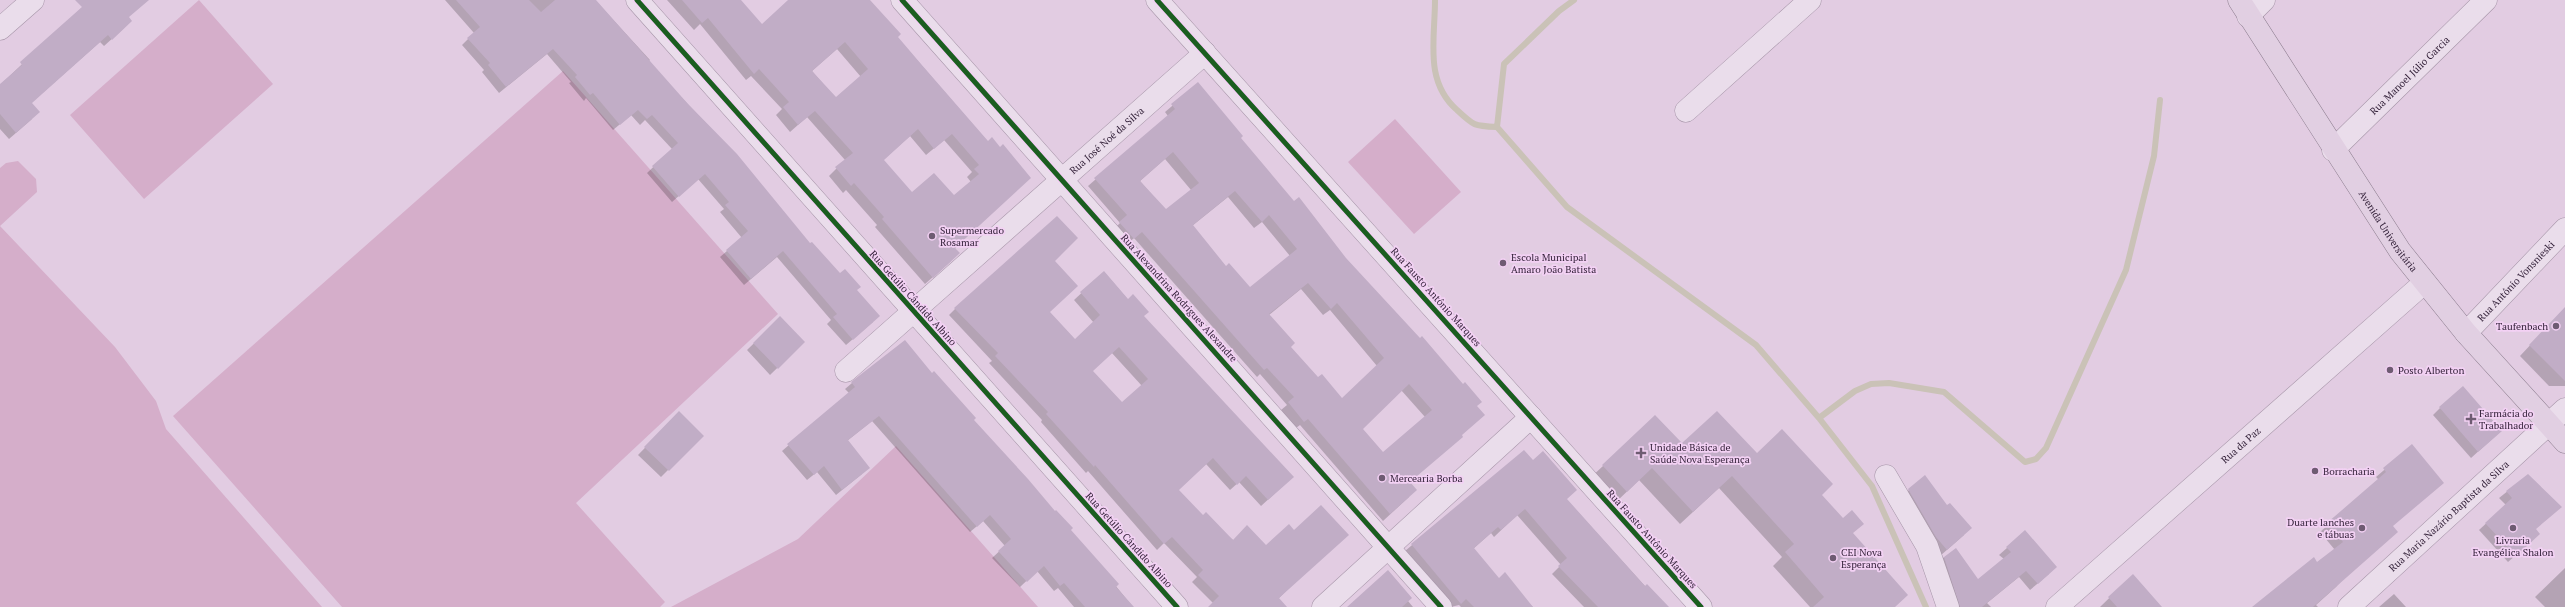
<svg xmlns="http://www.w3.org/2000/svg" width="2565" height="607" font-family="'PT Serif',serif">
	<rect width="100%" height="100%" fill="#e2cce2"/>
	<!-- green -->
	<path fill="#d5aeca" d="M199 0 273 84 144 199 70 115Z
		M563 71 778 314 576 503 665 602 660 607H342L173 416Z
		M1395 119 1461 192 1414 234 1348 162Z
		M18 161 36 179 37 192 0 226 115 347 156 401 166 429 322 607H0V168L6 163Z
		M896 446 1038 607H671L798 539Z"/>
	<!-- shadow -->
	<path fill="#0003" fill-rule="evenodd" d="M90 0H146L128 17 124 28 104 46 100 42 31 103 32 119 9 139 0 129V85Z
		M445 0H595L650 60 648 62 736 155 810 245 856 290 873 322 846 345 827 324 831 320 777 257 744 285 720 257 742 238 720 212 724 209 698 179 672 202 647 173 672 149 645 120 640 125 631 115 613 130 586 98 584 101 569 83 571 82 547 54 499 93 482 72 484 70 462 45 474 33Z
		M667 0H740L761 26 790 0H869L897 37 988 142 992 139 951 261 925 284 875 227 877 225 846 190 843 193 829 176 845 160 807 117 790 132 776 115 782 109 751 76 746 80 700 24 694 30ZM837 49 861 77 836 99 812 71ZM910 136 926 155 944 140 972 172 967 177 971 182 954 196 912 194 883 160Z
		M1198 84 1239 139 1294 203 1476 406 1461 436 1409 482V497L1383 521 1300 425 1296 428 1281 410 1287 405 1260 374 1257 377 1134 238 1126 245 1113 230 1120 223 1088 186 1168 116 1165 112ZM1165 159 1191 190 1166 211 1140 181ZM1228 197 1254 228 1262 222 1290 256 1250 289 1226 267 1192 226ZM1301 289 1323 315 1330 310 1377 366 1342 400 1318 378 1290 347 1269 315ZM1401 390 1425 417 1383 453 1362 429Z
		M1053 261 1049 312 1075 340 1094 323 1074 300 1104 272 1286 483 1261 506 1239 482 1230 490 1206 464 1178 490 1203 517 1292 585 1278 599 1280 607H1209L1213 603 1192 582 1197 577 1164 543 1157 550 1088 471 1086 473 1041 422 1042 420 989 363 992 361 949 315 955 309ZM1111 352 1142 386 1122 403 1092 371Z
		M2565 308V386H2549L2520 356Z
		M780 318 804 342 770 375 747 350Z
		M905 341 932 375 1070 530 1133 607H1074L1058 588 1054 591 1037 571 1020 587 992 558 1005 546 983 521 970 532 872 421 847 441 862 474 836 495 817 472 807 480 782 451 849 393 845 389 852 383Z
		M2440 408 2501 431 2471 458 2433 415Z
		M679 413 702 436 661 477 638 455Z
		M1682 445 1757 455 1821 495 1852 534 1895 607H1810L1773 566 1782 557 1719 488 1680 524 1639 480 1614 504 1590 478 1603 466Z
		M2412 446 2392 526 2336 587 2316 605 2318 607H2253L2335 550 2320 532 2379 480 2376 477Z
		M1524 451 1566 499 1664 607H1584L1552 574 1561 565 1517 515 1494 537 1491 533 1473 549 1498 579 1533 607H1461L1459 605 1451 607 1405 551Z
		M2528 475 2535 529 2532 541 2508 562 2479 530 2506 505 2499 498Z
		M1909 490 1964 535 1940 556 1902 497Z
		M2025 532 2049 574 2030 590 2019 577 1987 603 1991 607H1952L1937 565 1944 557 1978 581 2004 559 1999 555Z
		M2565 568V607H2545L2535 597Z
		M2133 575 2161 607H2100Z
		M2394 594 2406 607H2379Z
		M1408 601 1413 607H1349Z"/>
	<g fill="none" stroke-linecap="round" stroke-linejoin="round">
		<!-- stream -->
		<path stroke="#cac2b7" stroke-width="6" d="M1435 0C1435 40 1424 81 1457 110 1474 126 1474 126 1497 127
			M1574 0 1559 11 1504 64 1497 127 1567 207 1756 345 1819 418 1872 486 1926 607
			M1819 418 1855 391 1871 384 1889 383 1944 392 2025 462 2036 459 2046 448 2126 270 2154 156 2160 100"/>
	</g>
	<!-- building -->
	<path fill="#c1adc6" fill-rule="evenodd" d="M75 0H149L129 17 132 21 112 40 108 35 32 103 40 112 16 133 0 114V84L22 65 20 62 82 7Z
		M456 0H529L541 12 555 0H596L688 104 737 154 810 243 812 242 840 273 845 269 861 287 857 290 880 316 853 340 833 317 837 314 783 251 751 279 726 250 748 231 725 205 729 202 705 174 679 197 652 166 678 143 652 115 647 119 638 110 620 125 593 93 590 95 575 77 577 75 553 49 506 87 488 65 490 63 467 38 480 27Z
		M682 0H741L762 24 788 0H870L901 34 898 37 921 64 988 141 992 137 1000 147 1003 144 1031 178 955 248 960 253 933 278 882 219 884 217 854 183 851 186 835 167 853 153 815 111 798 125 783 107 789 102 759 69 754 74 708 18 702 23ZM845 42 868 69 836 97 812 71ZM918 129 934 149 952 134 979 165 974 169 979 174 954 195 934 173 912 192 884 160Z
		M1198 82 1243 136 1241 138 1294 201 1299 197 1346 258 1420 338 1422 336 1463 384 1465 382 1482 402 1477 406 1485 415 1462 435 1463 437 1410 482 1417 490 1390 514 1308 419 1304 422 1288 402 1294 397 1267 368 1264 370 1142 232 1134 239 1119 222 1127 215 1094 178 1175 109 1171 104ZM1173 152 1199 183 1166 209 1140 181ZM1235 191 1262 222 1269 215 1297 249 1250 287 1229 263 1226 266 1193 225ZM1308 283 1331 309 1337 303 1384 358 1342 398 1322 374 1318 377 1291 347 1295 343 1269 314ZM1409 384 1432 410 1383 452 1363 429Z
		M1057 216 1078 238 1055 261 1078 286 1050 312 1075 339 1100 315 1080 292 1104 271 1128 299 1133 294 1149 312 1144 316 1294 477 1268 500 1246 476 1237 485 1213 458 1179 490 1203 515 1206 512 1233 540 1247 525 1266 545 1289 524 1294 530 1321 505 1349 535 1279 598 1287 607H1208L1219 596 1198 575 1203 570 1172 537 1164 544 1095 465 1094 467 1046 414 1048 412 995 356 998 353 954 308ZM1119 347 1148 379 1122 402 1093 371Z
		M2565 307V381L2529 345Z
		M780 316 805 342 778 369 753 343Z
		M905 340 932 373 934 371 976 418 974 420 1028 479 1055 511 1056 510 1073 528 1071 530 1119 584 1116 587 1134 607H1085L1064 583 1060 586 1044 566 1027 582 998 551 1011 539 990 515 977 527 879 416 848 440 870 468 842 490 824 466 814 475 787 444 855 387 851 382Z
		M2463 386 2502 431 2478 452 2439 407Z
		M679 411 704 436 669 471 644 447Z
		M1717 411 1757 453 1782 429 1833 484 1822 495 1843 518 1852 510 1864 524 1853 533 1908 595 1895 607H1813L1824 597 1785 552 1794 544 1732 476 1693 512 1652 468 1627 492 1602 465 1655 415 1682 443Z
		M2412 444 2444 483 2393 526 2398 532 2313 607H2252L2314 557 2317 562 2343 542 2327 523 2386 472 2383 468Z
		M1524 450 1533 460 1543 451 1577 490 1567 499 1645 586 1647 584 1669 607H1598L1558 566 1567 558 1525 509 1501 530 1498 527 1474 548 1499 578 1505 572 1533 607H1474L1466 599 1461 604 1411 544Z
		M2528 474 2562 507 2536 529 2540 534 2516 556 2485 523 2512 498 2506 491Z
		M1925 475 1947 505 1950 503 1972 528 1947 550 1936 537 1908 489Z
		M2025 530 2057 567 2038 584 2026 571 1982 607H1960L1944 557 1956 548 1978 579 2011 552 2006 547Z
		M1388 570 1412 598 1402 607H1347Z
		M2133 574 2162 607H2117L2108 597Z"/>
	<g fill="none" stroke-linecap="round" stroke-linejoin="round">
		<defs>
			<g id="minor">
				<path d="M637 0 1177 607"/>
				<path d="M902 0 1441 607"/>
				<path d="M1157 0 1701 607"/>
				<path d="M2248 16 2264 0"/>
				<path d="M0 29 33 0"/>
				<path d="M1686 111 1810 0"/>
				<path id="s1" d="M2333 150 2486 0"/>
				<path id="s2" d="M2466 333 2565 229"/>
				<path id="s3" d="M846 371 1205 53"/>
				<path d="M1886 476 1927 546 1948 607"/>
				<path d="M1323 607 1531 417"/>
				<path id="s4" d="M2057 607 2424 283"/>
				<path id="s5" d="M2349 607 2565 409"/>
			</g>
			<g id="major">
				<path id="s6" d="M2239 0 2400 251 2466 333 2565 442"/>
			</g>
		</defs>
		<!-- minor casing -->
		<use href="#minor" stroke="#a695a8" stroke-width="23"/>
		<!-- major casing -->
		<use href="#major" stroke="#8b7c8d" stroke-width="23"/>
		<!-- minor -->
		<use href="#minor" stroke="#eaddeb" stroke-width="22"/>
		<!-- major -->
		<use href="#major" stroke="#e1cfe2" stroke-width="22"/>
		<defs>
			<path id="cycleway" d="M637 0 1177 607
				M902 0 1441 607
				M1157 0 1701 607"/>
		</defs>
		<!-- cycleway casing -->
		<use href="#cycleway" stroke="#f3d1f4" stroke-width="8"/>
		<!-- cycleway -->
		<use href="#cycleway" stroke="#1b5e20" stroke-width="5"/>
	</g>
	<!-- markers -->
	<g fill="#6e5b72" stroke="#f3d1f4" stroke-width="1.5">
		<circle cx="932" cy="236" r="4"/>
		<circle cx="1503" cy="263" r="4"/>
		<circle cx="2556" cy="326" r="4"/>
		<circle cx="2390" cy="370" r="4"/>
		<path d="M2469 413h4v4h4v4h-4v4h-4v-4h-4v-4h4z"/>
		<path d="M1639 447h4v4h4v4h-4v4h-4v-4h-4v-4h4z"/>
		<circle cx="2315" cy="471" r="4"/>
		<circle cx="1382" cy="478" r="4"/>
		<circle cx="2362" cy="528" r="4"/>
		<circle cx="2513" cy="528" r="4"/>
		<circle cx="1833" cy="558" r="4"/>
	</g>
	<g text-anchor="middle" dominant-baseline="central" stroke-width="3.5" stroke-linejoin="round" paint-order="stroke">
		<!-- street labels -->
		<g font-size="10" fill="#301e36" stroke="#f3d1f4">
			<text stroke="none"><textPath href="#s1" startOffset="107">Rua Manoel Júlio Garcia</textPath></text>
			<text stroke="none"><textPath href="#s3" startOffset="348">Rua José Noé da Silva</textPath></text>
			<text stroke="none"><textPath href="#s6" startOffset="275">Avenida Universitária</textPath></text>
			<text stroke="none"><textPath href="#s2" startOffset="72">Rua Antônio Vonsnieski</textPath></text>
			<text transform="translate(1436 297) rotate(48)">Rua Fausto Antônio Marques</text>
			<text transform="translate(913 298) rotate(48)">Rua Getúlio Cândido Albino</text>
			<text transform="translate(1179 298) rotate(48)">Rua Alexandrina Rodrigues Alexandre</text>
			<text stroke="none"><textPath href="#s4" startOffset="245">Rua da Paz</textPath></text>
			<text stroke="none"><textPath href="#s5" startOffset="135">Rua Maria Nazário Baptista da Silva</textPath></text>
			<text transform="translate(1652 539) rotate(48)">Rua Fausto Antônio Marques</text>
			<text transform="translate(1129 540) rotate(48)">Rua Getúlio Cândido Albino</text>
		</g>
		<!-- poi labels -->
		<g font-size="10" fill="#301e36" stroke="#f3d1f4" text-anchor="start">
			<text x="940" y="230">Supermercado<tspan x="940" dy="12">Rosamar</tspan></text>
			<text x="1511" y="257">Escola Municipal<tspan x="1511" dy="12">Amaro João Batista</tspan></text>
			<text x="2548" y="326" text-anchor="end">Taufenbach</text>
			<text x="2398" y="370">Posto Alberton</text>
			<text x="2479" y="413">Farmácia do<tspan x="2479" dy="12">Trabalhador</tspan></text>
			<text x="1650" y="447">Unidade Básica de<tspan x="1650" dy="12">Saúde Nova Esperança</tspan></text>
			<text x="2323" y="471">Borracharia</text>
			<text x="1390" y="478">Mercearia Borba</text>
			<text x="2354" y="522" text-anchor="end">Duarte lanches<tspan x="2354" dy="12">e tábuas</tspan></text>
			<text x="2513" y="540" text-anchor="middle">Livraria<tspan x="2513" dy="12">Evangélica Shalon</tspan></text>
			<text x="1841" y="552">CEI Nova<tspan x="1841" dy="12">Esperança</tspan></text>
		</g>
	</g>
</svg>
